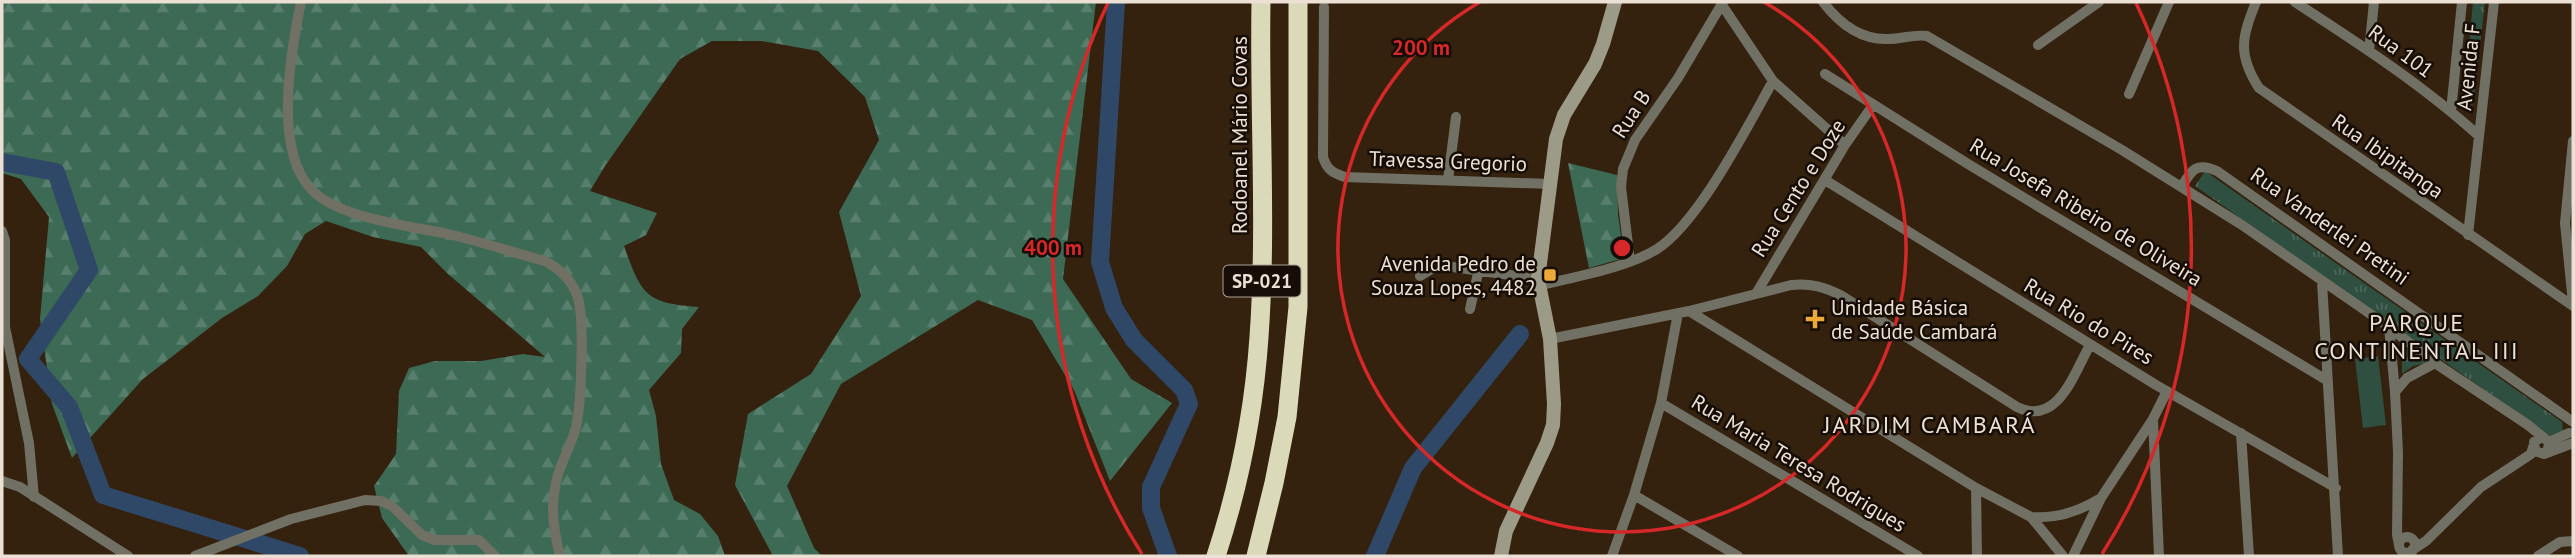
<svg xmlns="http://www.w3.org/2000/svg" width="2575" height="558" font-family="'PT Sans',sans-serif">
	<defs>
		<pattern id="grass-tufts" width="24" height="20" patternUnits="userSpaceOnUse" patternTransform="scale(1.75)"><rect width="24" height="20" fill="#2f4f40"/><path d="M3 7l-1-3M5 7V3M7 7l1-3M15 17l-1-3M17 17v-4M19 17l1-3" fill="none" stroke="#4d685b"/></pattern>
		<pattern id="forest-firs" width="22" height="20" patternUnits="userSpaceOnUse" patternTransform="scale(1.75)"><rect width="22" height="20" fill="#3c6a55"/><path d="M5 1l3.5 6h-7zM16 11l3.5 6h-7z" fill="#587f6d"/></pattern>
	</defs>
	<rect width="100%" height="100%" fill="#34220e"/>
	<!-- grass -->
	<path fill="url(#grass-tufts)" d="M2473 2H2485L2473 105 2464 103Z
		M2205 171 2562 422 2563 430 2555 439 2547 434 2195 186Z
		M2405 348 2426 358 2427 363 2413 366 2402 374V353Z"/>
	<!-- forest -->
	<path fill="url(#forest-firs)" d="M2 2H1096L1063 279 1131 379 1172 403 1110 481 1074 390 1032 320 978 300 841 384 787 486 814 548 822 556H773L735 485 748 414 811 374 861 296 839 212 879 140 865 97 818 51 762 41H712L680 59 605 166 590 191 657 213 646 235 624 246C642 296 646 303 699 307L682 329 681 353 649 390 656 416 661 464 674 500 700 514 718 536 725 556H409L382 518 374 486 396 454 399 391 409 368 435 361H481L523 354 545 357 448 274 421 247 373 237 326 221 305 234 287 266 258 296 222 318 143 379 72 458 52 404 40 319 49 217 21 179 2 173Z
		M1568 163 1617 175 1618 214 1624 258 1589 268Z"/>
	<!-- pitch -->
	<path fill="#2f4f40" d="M2378 356 2386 425 2363 428 2355 359Z"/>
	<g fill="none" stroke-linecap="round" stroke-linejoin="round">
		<!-- river -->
		<path stroke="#304867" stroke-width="18" d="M1116 2 1100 262 1114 308 1134 340 1184 390 1189 404 1151 487V508L1168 556
			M2 162 56 172 89 270 28 359 69 407 103 495 300 556
			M1375 556 1413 468 1520 334"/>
		<!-- street -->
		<path stroke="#717064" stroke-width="10" d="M301 2C291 51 273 149 311 189 338 219 413 226 452 235 483 242 514 253 545 261 560 269 571 279 577 295 585 314 581 400 577 422 574 442 560 462 556 482 550 508 554 531 560 556
			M1823 2C1839 23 1860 40 1888 39 1902 39 1913 34 1927 36L2122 150 2242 225 2389 327 2435 363 2528 425 2549 442 2548 449 2544 454 2535 451 2534 442 2540 438
			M2256 2C2242 37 2237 54 2259 88L2573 306
			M2295 2C2358 43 2423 85 2479 136
			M1722 5 1773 81 1845 145
			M1324 7 1323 157C1327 170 1333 173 1345 177L1550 184
			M2038 45 2099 2
			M2369 51 2374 2
			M1825 74 1968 164 2328 381
			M2129 94 2169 2
			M2451 111 2462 2
			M2573 141 2565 223 2573 303
			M1448 180 1456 117
			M1825 180 2156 385 2336 488
			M2182 186C2192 169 2197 162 2217 171L2573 422
			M2 231 5 240V327L29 443 34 497
			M2468 235 2494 2
			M1630 261 1621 187 1623 169 1635 140 1678 78 1723 2
			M1420 276 1438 265 1538 279
			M2322 282 2338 556
			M1538 286C1573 277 1627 268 1657 249 1699 222 1747 127 1773 81
			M1757 292 1845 145 1873 105
			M1470 309 1478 273
			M1689 311 1976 488 2031 517 2063 556
			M2389 327 2395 392
			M1550 339 1689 311 1791 285C1811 283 1825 287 1842 296L2017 407C2058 427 2074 373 2090 345
			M1661 403 1918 556
			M2153 419 2159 556
			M2241 433 2249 556
			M2549 442 2569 433
			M2544 454 2573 443
			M2 481 20 487 128 556
			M1976 488 1977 556
			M1634 495 1738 556
			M2031 517C2056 519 2080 511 2101 498
			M2399 545a8 8 0 1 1 16 0a8 8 0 1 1-16 0Z
			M2399 545 2397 535 2398 452 2395 392 2407 378 2435 363
			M2412 550 2426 541 2481 487 2531 454 2533 447
			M195 556 291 519 365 500 381 501 392 506 422 535 435 540H479L495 556
			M1612 556 1634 495 1661 403 1678 313
			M2073 556 2101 498 2153 419 2167 391
			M2538 556 2560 542 2573 541"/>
		<!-- secondary -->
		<path stroke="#9b9b87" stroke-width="14" d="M1501 556 1506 531 1547 443 1553 425 1554 404 1550 339 1538 279 1556 139 1564 115 1595 64 1603 44 1615 2"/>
		<!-- highway -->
		<path stroke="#dadaba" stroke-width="19" d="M1216 556C1239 486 1254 411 1259 337 1267 226 1259 113 1261 2
			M1256 556 1274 483 1287 417 1298 307V2"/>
	</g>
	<!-- distance rings -->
	<g fill="none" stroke="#d62828" stroke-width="3.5">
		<path d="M1764 2A284 284 0 1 1 1480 2"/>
		<path d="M1142 554A569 569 0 0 1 1108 3M2136 3A569 569 0 0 1 2102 554"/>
	</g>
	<!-- markers -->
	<g fill="#eca93a" stroke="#150d06" stroke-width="2.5">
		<rect x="1543" y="268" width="14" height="14" rx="3.5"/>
		<path d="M1811.5 308.5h7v7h7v7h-7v7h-7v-7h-7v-7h7z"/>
	</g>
	<g text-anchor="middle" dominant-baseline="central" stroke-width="5" stroke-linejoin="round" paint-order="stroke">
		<!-- shield labels -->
		<rect fill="#150d06" stroke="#aca196" stroke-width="2" x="1223.5" y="265.5" width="77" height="31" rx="5"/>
		<g font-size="19" font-weight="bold" fill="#ece0d4">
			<text x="1262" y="281">SP-021</text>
		</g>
		<!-- street labels -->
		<g font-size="21" fill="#ece0d4" stroke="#150d06">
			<text transform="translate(2401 51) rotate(36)">Rua 101</text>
			<text transform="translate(2468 67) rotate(-84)">Avenida F</text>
			<text transform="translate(1631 114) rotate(-57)">Rua B</text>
			<text transform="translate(1239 135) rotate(-90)">Rodoanel Mário Covas</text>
			<text transform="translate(2388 156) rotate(35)">Rua Ibipitanga</text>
			<text transform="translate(1448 161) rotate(2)">Travessa Gregorio</text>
			<text transform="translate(1798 188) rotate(-58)">Rua Cento e Doze</text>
			<text transform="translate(2086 212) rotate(31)">Rua Josefa Ribeiro de Oliveira</text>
			<text transform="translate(2330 226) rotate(35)">Rua Vanderlei Pretini</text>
			<text transform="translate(2089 321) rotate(31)">Rua Rio do Pires</text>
			<text transform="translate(1799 463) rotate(31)">Rua Maria Teresa Rodrigues</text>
		</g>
		<!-- poi labels -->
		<g font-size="21" fill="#ece0d4" stroke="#150d06" text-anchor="end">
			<text x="1536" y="263">Avenida Pedro de<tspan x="1536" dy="24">Souza Lopes, 4482</tspan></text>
			<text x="1831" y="307" text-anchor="start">Unidade Básica<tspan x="1831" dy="24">de Saúde Cambará</tspan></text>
		</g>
		<!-- quarter labels -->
		<g font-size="24" letter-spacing="2" fill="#ece0d4" stroke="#150d06">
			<text x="2417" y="322">PARQUE<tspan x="2417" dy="28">CONTINENTAL III</tspan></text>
			<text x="1930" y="424">JARDIM CAMBARÁ</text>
		</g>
	</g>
	<circle cx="1622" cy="248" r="10" fill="#d62828" stroke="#150d06" stroke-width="3.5"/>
	<g font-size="21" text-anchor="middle" font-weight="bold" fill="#d62828" stroke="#150d06" stroke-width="5" stroke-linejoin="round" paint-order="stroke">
		<text x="1421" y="55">200 m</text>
		<text x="1053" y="255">400 m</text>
	</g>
	<!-- border -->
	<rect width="2575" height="558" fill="none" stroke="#ece0d4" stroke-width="7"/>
</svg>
